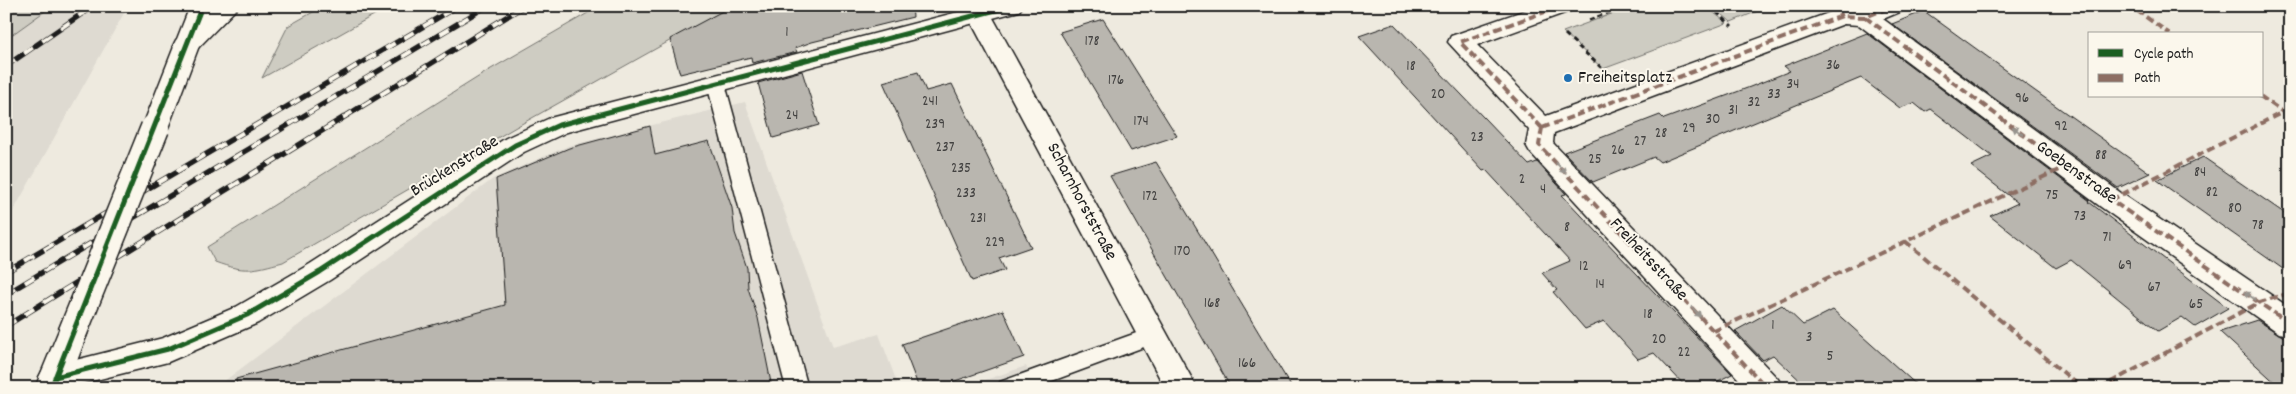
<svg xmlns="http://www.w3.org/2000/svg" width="2296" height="394" font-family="Dekko,sans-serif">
	<rect width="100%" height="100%" fill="#eeeadf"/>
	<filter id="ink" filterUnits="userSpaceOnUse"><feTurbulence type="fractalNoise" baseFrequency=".02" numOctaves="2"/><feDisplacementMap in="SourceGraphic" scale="10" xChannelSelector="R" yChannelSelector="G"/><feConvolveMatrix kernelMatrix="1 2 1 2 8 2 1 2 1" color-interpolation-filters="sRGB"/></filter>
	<g filter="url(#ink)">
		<!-- built -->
		<path fill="#dedad1" d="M6 6H128L6 224Z
			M745 102 833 347 879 334 899 388H215L493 179 568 146Z
			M1026 366 1036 388H962Z"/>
		<!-- green -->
		<path fill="#ceccc2" stroke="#75746f" d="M6 6H52L6 39Z
			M324 6H390L262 78 288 26Z
			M600 6H732L516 127 283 262C253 270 245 273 215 262L207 247 491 69Z
			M1633 6H1705L1727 23 1603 69 1563 32Z
			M1713 6H1770L1731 22Z"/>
		<!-- building -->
		<path fill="#b9b6af" stroke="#1c1c1c" d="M732 6H912L913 17 812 42 795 48 797 52 752 63 751 57 680 74 670 39Z
			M1924 11 2000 66 2150 173 2118 188 1892 24Z
			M1103 19 1126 55 1177 136 1131 151 1060 32Z
			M1394 24 1529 165 1537 162 1566 194 1562 195 1732 374 1704 388H1687L1654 353 1638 359 1604 321 1585 329 1553 292 1557 290 1542 273 1570 261 1486 170 1483 171 1359 36Z
			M1867 33 2090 201 2089 202 2228 308 2195 327 2182 317 2158 331 2071 260 2056 268 1990 216 2018 203 1971 166 1992 156 1931 109 1925 112 1914 103 1900 108 1861 78 1660 162 1654 157 1593 182 1564 152 1660 115 1664 119 1750 87 1790 71 1784 66Z
			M802 71 819 125 773 138 758 83Z
			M918 72 926 91 952 84 1031 247 999 258 1005 270 972 281 883 82Z
			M650 126 655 155 709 141 732 208 735 233 747 268 748 288 758 318 772 388H237L236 379 505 305 496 179 569 148Z
			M2203 157 2290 217V274L2157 180Z
			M1156 162 1190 218 1292 388H1231L1110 176Z
			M1782 305 1803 325 1833 310 1920 388H1808L1773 355 1763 360 1735 331Z
			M1003 310 1024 357 935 388H919L902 344Z
			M2257 320 2290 341V388H2281L2220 332Z"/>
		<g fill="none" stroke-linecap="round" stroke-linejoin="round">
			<defs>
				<path id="service" d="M716 78 722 80 725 84 808 388H786L707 84 710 80Z
					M1153 327 1160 329 1163 335 1160 341 1033 388H997L1000 382Z"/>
				<path id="minor" d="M213 6H239L194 52 185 54 176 52 173 46 176 40Z
					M1537 6H1574L1570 11 1477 45 1546 116 1834 11 1842 8 1863 9 1871 6H1906L1902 11 1883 19 2121 193 2290 308V336L2279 333 2101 207 1859 25 1844 24 1554 133 1553 143 1778 379 1783 388H1747L1530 152 1526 145 1529 130 1448 42 1451 36Z
					M980 8 988 11 992 16 1197 388H1165L968 16 972 11Z"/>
				<path id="tertiary" d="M981 6H1023L1019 11 567 132 524 152 330 280 258 323 168 362 64 388 44 386 39 377 44 368 163 338 236 307 310 264 506 138 550 118Z"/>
				<path id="primary" d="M190 6H214L168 128 164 135 155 137 146 135 142 128Z
					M72 322 83 325 87 334 67 388H35L61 325Z"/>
			</defs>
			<!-- service casing -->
			<use href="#service" stroke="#1c1c1c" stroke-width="3"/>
			<!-- minor casing -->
			<use href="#minor" stroke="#1c1c1c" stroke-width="3"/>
			<!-- tertiary casing -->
			<use href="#tertiary" stroke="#1c1c1c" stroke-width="3"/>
			<!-- primary casing -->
			<use href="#primary" stroke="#1c1c1c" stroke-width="3"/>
			<!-- path -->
			<path stroke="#1c1c1c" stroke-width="3" stroke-dasharray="5 4" stroke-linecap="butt" d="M1710 6 1732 26
				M1775 9 1782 6
				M1589 20 1626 6
				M1565 34 1606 72"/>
			<!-- service -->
			<use href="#service" fill="#fbf7ec" fill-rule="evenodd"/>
			<!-- minor -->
			<use href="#minor" fill="#fbf7ec" fill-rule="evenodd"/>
			<!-- tertiary -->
			<use href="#tertiary" fill="#fbf7ec" fill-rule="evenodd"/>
			<!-- primary -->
			<use href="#primary" fill="#fbf7ec" fill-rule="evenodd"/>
			<defs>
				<path id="rail" d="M6 66 93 6
					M6 272 458 6
					M6 294 487 6
					M6 326 524 6"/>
			</defs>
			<!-- rail casing -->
			<use href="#rail" stroke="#1c1c1c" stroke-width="5.5"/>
			<!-- rail -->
			<use href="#rail" stroke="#fbf7ec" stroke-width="4" stroke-dasharray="11" stroke-linecap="butt"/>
			<defs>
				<path id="primary-bridge" d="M72 334 155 128"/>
			</defs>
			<!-- primary-bridge casing -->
			<use href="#primary-bridge" stroke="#1c1c1c" stroke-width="31" stroke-linecap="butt"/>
			<!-- primary-bridge -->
			<use href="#primary-bridge" stroke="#fbf7ec" stroke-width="28"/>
			<!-- quiet -->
			<path stroke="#8d6e63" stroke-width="4" stroke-dasharray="8 4" stroke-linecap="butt" d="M1829 6 1842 16
				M2136 10 2170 34
				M1865 17 2111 200 2290 324
				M2260 96 2290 117
				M1542 128 1842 16 1865 17 1894 6
				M1542 128 1539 145 1767 388
				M1542 128 1460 42 1562 6
				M2111 200 2283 112
				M1905 241 2082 388
				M1714 331 2067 166
				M2100 388 2260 302 2290 293"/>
			<defs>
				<path id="cycleway" d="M55 377 168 349 247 315 320 272 515 145 559 125 1011 6
					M51 388 202 6"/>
			</defs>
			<!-- cycleway casing -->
			<use href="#cycleway" stroke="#fbf7ec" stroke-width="8"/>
			<!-- cycleway -->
			<use href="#cycleway" stroke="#1b5e20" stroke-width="5"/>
		</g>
		<!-- one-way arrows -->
		<defs><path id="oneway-solid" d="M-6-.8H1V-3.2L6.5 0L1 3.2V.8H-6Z" transform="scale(1.25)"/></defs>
		<g fill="#97948e">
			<use href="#oneway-solid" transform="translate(2018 131) rotate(-143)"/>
			<use href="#oneway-solid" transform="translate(1561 168) rotate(47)"/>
			<use href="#oneway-solid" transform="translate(2250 296) rotate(-145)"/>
			<use href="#oneway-solid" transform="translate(1696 312) rotate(47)"/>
		</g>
	</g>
	<!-- markers -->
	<circle fill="#1f6fb2" stroke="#fbf7ec" stroke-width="2" cx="1568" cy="78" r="5"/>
	<g text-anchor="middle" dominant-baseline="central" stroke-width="4" stroke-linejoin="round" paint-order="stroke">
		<!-- number labels -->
		<g font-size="15" fill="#434241">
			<text x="787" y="33">1</text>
			<text x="1092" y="42">178</text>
			<text x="1833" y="66">36</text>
			<text x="1411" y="67">18</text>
			<text x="1116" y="81">176</text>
			<text x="1793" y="85">34</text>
			<text x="1438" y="95">20</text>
			<text x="1774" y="95">33</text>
			<text x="2022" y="99">96</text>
			<text x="930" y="102">241</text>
			<text x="1754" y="103">32</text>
			<text x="1733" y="111">31</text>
			<text x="792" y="116">24</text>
			<text x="1713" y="120">30</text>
			<text x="1141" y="122">174</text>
			<text x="935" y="125">239</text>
			<text x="2061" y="127">92</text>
			<text x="1689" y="129">29</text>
			<text x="1661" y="134">28</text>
			<text x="1477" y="138">23</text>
			<text x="1640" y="142">27</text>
			<text x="945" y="148">237</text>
			<text x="1618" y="151">26</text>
			<text x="2101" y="156">88</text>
			<text x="1595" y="160">25</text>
			<text x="961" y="169">235</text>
			<text x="2200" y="173">84</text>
			<text x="1522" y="180">2</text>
			<text x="1543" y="190">4</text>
			<text x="2212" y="193">82</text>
			<text x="966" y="194">233</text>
			<text x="2052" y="196">75</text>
			<text x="1150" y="197">172</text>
			<text x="2235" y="209">80</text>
			<text x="2080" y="217">73</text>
			<text x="978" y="219">231</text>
			<text x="2258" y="226">78</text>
			<text x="1567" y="228">8</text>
			<text x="2107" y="238">71</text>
			<text x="995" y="243">229</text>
			<text x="1182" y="252">170</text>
			<text x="2125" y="266">69</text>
			<text x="1584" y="267">12</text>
			<text x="1600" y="285">14</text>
			<text x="2154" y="288">67</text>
			<text x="1212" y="304">168</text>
			<text x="2196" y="305">65</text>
			<text x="1648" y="315">18</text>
			<text x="1773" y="326">1</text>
			<text x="1809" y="338">3</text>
			<text x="1659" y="340">20</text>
			<text x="1684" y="353">22</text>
			<text x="1830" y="357">5</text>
			<text x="1247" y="364">166</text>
		</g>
		<!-- poi labels -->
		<g font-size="18" fill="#1c1c1c" stroke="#fbf7ec" text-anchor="start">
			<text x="1578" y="78">Freiheitsplatz</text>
		</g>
		<!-- street labels -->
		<g font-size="18" fill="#1c1c1c" stroke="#fbf7ec">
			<text transform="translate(455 167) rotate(-32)">Brückenstraße</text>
			<text transform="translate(2076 173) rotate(36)">Goebenstraße</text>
			<text transform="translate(1081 202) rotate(62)">Scharnhorststraße</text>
			<text transform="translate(1648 260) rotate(47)">Freiheitsstraße</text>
		</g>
	</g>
	<!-- margin -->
	<rect width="2296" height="394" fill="none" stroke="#fbf7ec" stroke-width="25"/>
	<rect x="12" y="12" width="2271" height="369" fill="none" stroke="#1c1c1c" stroke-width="2" filter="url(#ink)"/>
	<!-- legend -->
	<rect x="2088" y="32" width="175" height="65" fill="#fbf7ec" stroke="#a29f99"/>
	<rect x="2098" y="49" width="25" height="8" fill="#1b5e20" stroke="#a29f99"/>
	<text x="2134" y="58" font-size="15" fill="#1c1c1c">Cycle path</text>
	<rect x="2098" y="74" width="25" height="8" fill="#8d6e63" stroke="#a29f99"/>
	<text x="2134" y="82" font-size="15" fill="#1c1c1c">Path</text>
</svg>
